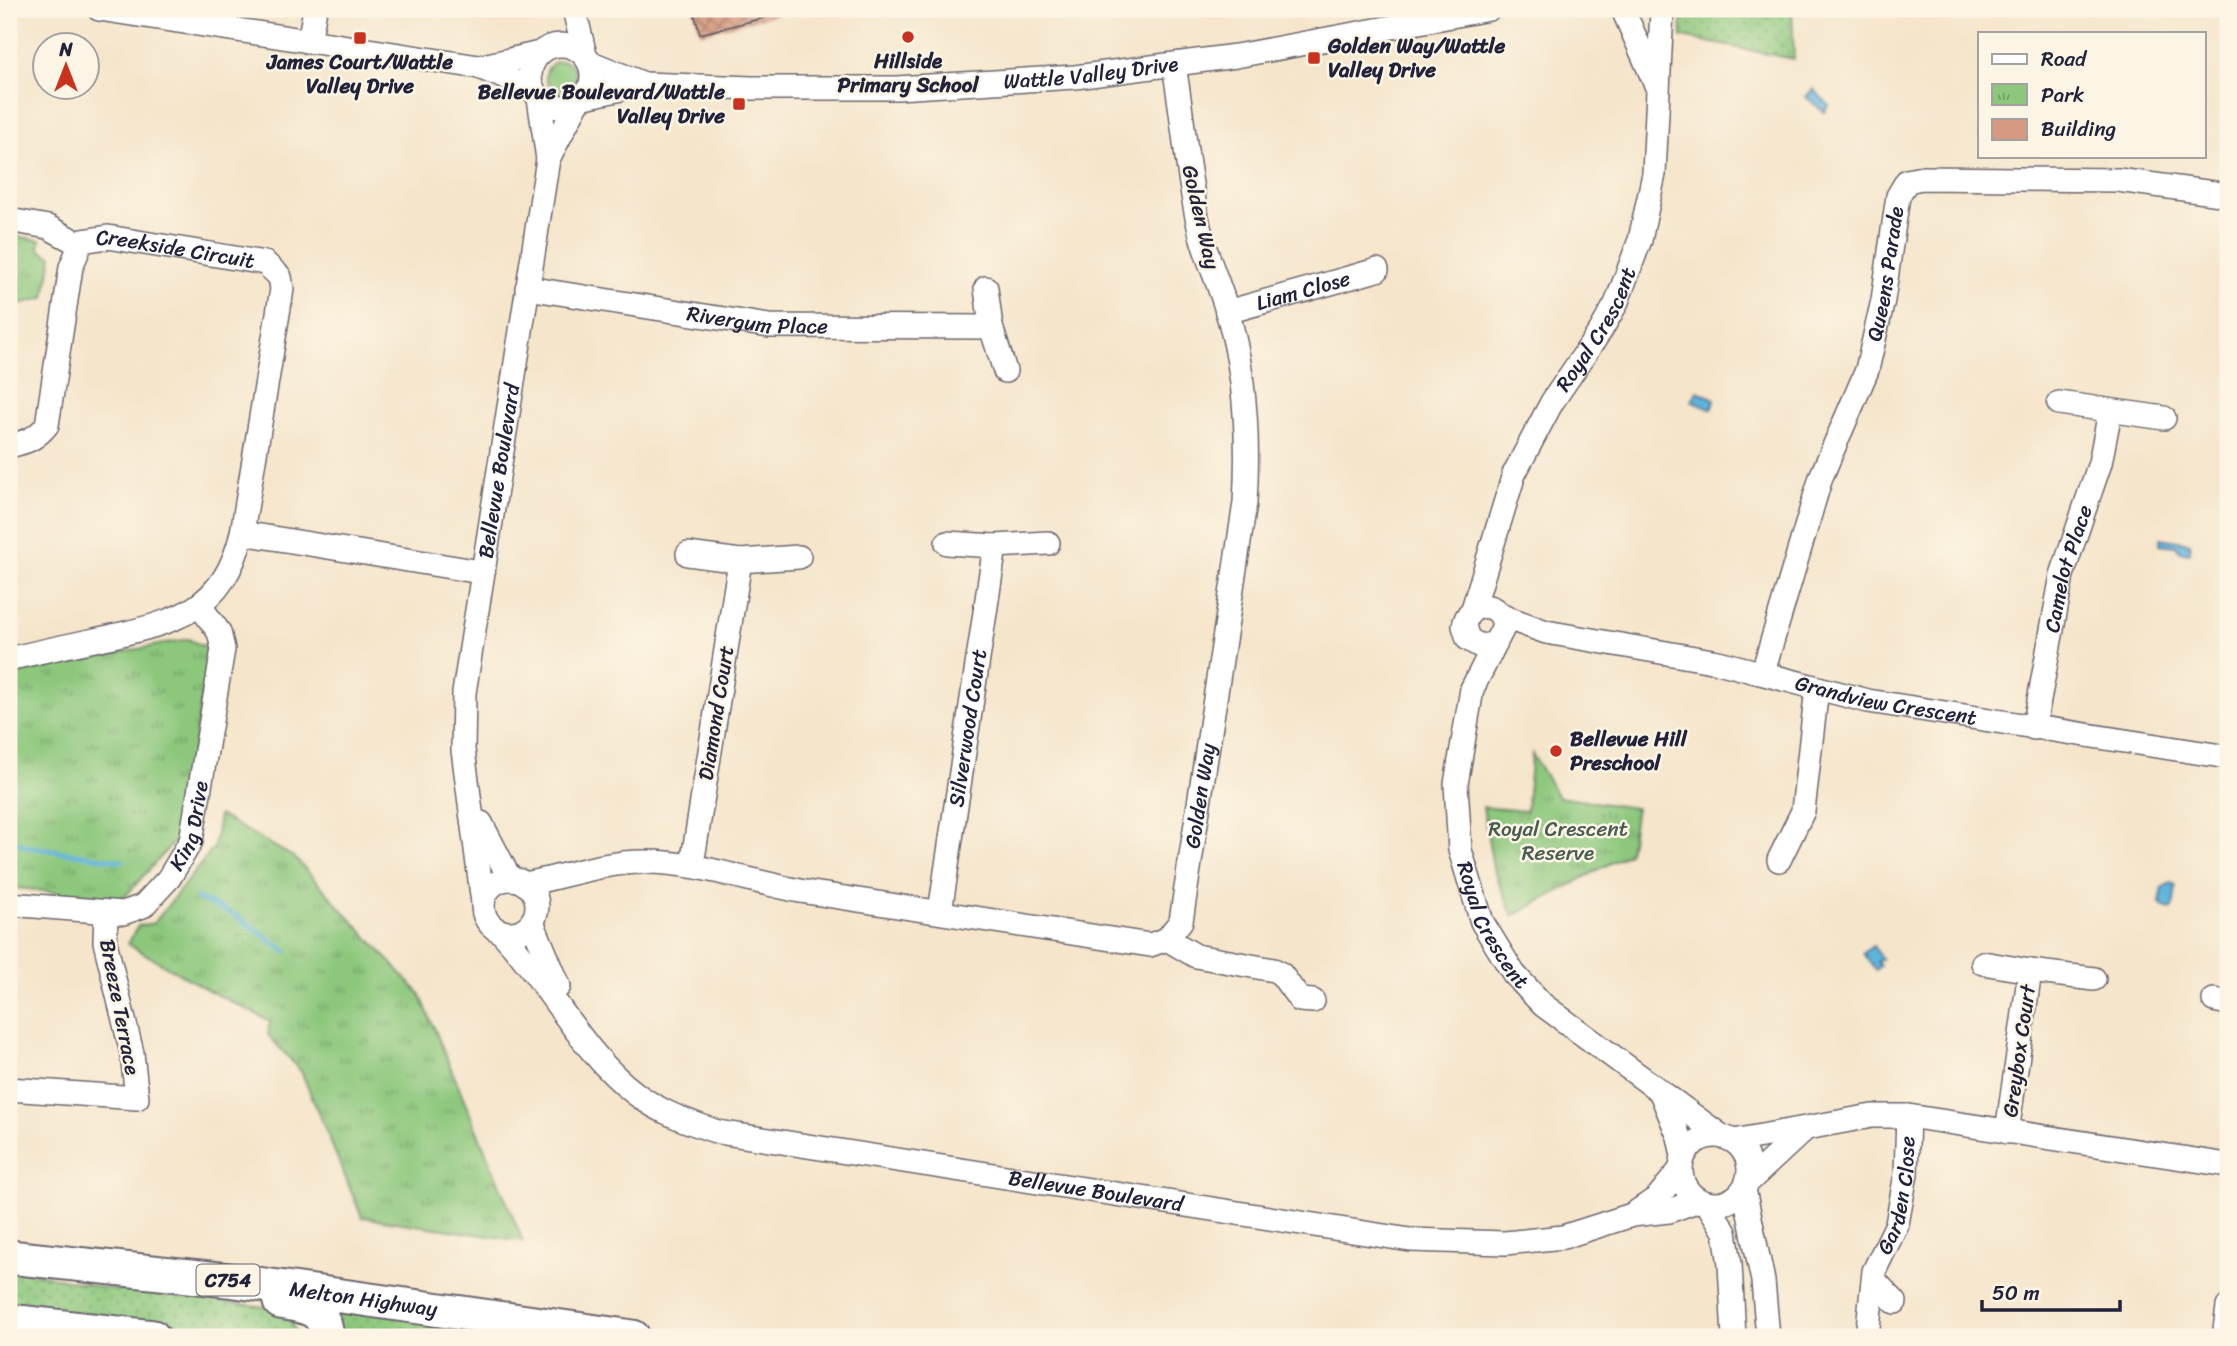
<svg xmlns="http://www.w3.org/2000/svg" width="2237" height="1346" font-family="Sriracha,sans-serif">
	<defs>
		<pattern id="grass-dots" width="8" height="8" patternUnits="userSpaceOnUse" patternTransform="scale(1.75)"><rect width="8" height="8" fill="#8cc77c"/><path d="M2 2h.1M6 6h.1" fill="none" stroke="#72a167" stroke-width="1.8" stroke-linecap="round"/></pattern>
		<pattern id="park-tufts" width="24" height="20" patternUnits="userSpaceOnUse" patternTransform="scale(1.75)"><rect width="24" height="20" fill="#8cc77c"/><path d="M3 7l-1-3M5 7V3M7 7l1-3M15 17l-1-3M17 17v-4M19 17l1-3" fill="none" stroke="#72a167"/></pattern>
		<pattern id="building-cross-hatch" width="8" height="8" patternUnits="userSpaceOnUse" patternTransform="scale(1.75)"><rect width="8" height="8" fill="#d69a80"/><path d="M0 0l8 8M0 8l8-8" fill="none" stroke="#ad7d6a"/></pattern>
	</defs>
	<rect width="100%" height="100%" fill="#fcf5e5"/>
	<filter id="ink" filterUnits="userSpaceOnUse"><feTurbulence type="fractalNoise" baseFrequency=".0143" numOctaves="2"/><feDisplacementMap in="SourceGraphic" scale="14" xChannelSelector="R" yChannelSelector="G"/><feConvolveMatrix kernelMatrix="1 2 1 2 8 2 1 2 1" color-interpolation-filters="sRGB"/></filter>
	<filter id="wash" filterUnits="userSpaceOnUse"><feTurbulence type="fractalNoise" baseFrequency=".00686" numOctaves="4" result="noise"/><feDisplacementMap in="SourceGraphic" scale="28" xChannelSelector="R" yChannelSelector="G"/><feGaussianBlur stdDeviation="1.57" result="paint"/><feColorMatrix in="noise" values="0 0 0 0 0 0 0 0 0 0 0 0 0 0 0 0 0 1.4 0 .05"/><feComposite in="paint" operator="in"/></filter>
	<g filter="url(#wash)">
		<rect width="100%" height="100%" fill="#f5e5ca"/>
		<!-- grass -->
		<path fill="url(#grass-dots)" stroke="#57745c" stroke-width="2" d="M1681 9H1792L1794 59 1682 37Z
			M9 1268 105 1288 285 1309 298 1337H237L9 1310Z
			M331 1306 564 1337H337Z"/>
		<!-- park -->
		<path fill="url(#park-tufts)" stroke="#57745c" stroke-width="2" d="M9 235 40 240 39 250 52 256 45 298 9 306Z
			M188 639 209 649 180 835 122 900 9 887V675Z
			M1532 754 1558 797 1636 808 1629 853 1513 916 1493 868 1483 807 1526 811Z
			M219 815 295 858 420 994 523 1241 362 1217 301 1071 268 1035 270 1021 208 990 128 944 138 926 154 923 214 847Z"/>
		<!-- garden -->
		<path fill="#8cc77c" stroke="#57745c" stroke-width="2" d="M546 76a15 15 0 1 1 30 0a15 15 0 1 1-30 0Z"/>
		<!-- water -->
		<path fill="#5eb4db" stroke="#406b8b" stroke-width="2" d="M1813 89 1829 105 1824 112 1806 97Z
			M1697 391 1715 399 1711 409 1692 401Z
			M2160 538 2190 543 2189 553 2181 552 2176 546 2160 544Z
			M2172 883 2176 887 2173 908 2167 909 2160 904 2163 887Z
			M1873 946 1882 959 1877 962 1880 966 1875 970 1863 953Z"/>
		<g fill="none" stroke-linecap="round" stroke-linejoin="round">
			<!-- stream -->
			<path stroke="#5eb4db" stroke-width="5" d="M9 840 30 847 122 861
				M197 898 235 915 286 951"/>
		</g>
		<g id="blocks">
			<!-- building -->
			<path fill="url(#building-cross-hatch)" d="M693 9H778L779 14 700 34Z"/>
		</g>
	</g>
	<g filter="url(#ink)">
		<use href="#blocks" fill-opacity="0" stroke="#6c666d" stroke-width="2"/>
		<g fill="none" stroke-linecap="round" stroke-linejoin="round">
			<defs>
				<g id="minor">
					<path d="M99 9 479 67 533 89"/>
					<path d="M574 9 585 55"/>
					<path d="M1624 12 1656 85"/>
					<path d="M309 42 315 9"/>
					<circle cx="561" cy="76" r="31"/>
					<path d="M589 62 644 84"/>
					<path d="M479 67 540 53"/>
					<path id="s1" d="M585 97 644 84 752 88H897L1075 77 1236 56 1489 9"/>
					<path d="M539 98 548 159"/>
					<path d="M9 220 48 227 79 244"/>
					<path id="s2" d="M527 288 769 326 991 327 986 288"/>
					<path id="s3" d="M1227 312 1377 270"/>
					<path d="M991 327 1005 371"/>
					<path d="M2059 403 2164 418"/>
					<path id="s4" d="M9 446C26 442 36 439 47 425L71 267 82 241 108 237 265 263 280 277 282 289 242 533C224 610 178 621 109 637 76 644 42 651 9 659"/>
					<path d="M242 533 481 572"/>
					<path d="M995 546 1048 543"/>
					<path d="M688 554 740 561 692 865"/>
					<path d="M740 561 799 557"/>
					<path id="s5" d="M1473 609 1514 474 1552 402 1601 330 1616 304 1640 240 1654 174 1662 9"/>
					<path id="s6" d="M1502 616 1546 632 1718 662 1868 701 2228 757"/>
					<path id="s7" d="M1494 644 1480 646 1468 639 1464 626C1468 600 1501 600 1504 626L1472 689 1456 784 1460 850 1482 922 1514 974 1543 1005 1721 1136"/>
					<path id="s8" d="M1763 672 1821 477 1867 370 1883 300 1898 196 1907 181 1922 178 2118 180 2228 195"/>
					<path id="s9" d="M2034 728 2062 575 2100 463 2110 412"/>
					<path d="M481 823 510 879"/>
					<path d="M1779 860 1803 811 1817 688"/>
					<circle cx="510" cy="906" r="27"/>
					<path id="s10" d="M525 884C563 877 603 862 642 862 696 861 747 881 800 891L1150 945 1167 939 1181 921 1245 503C1249 438 1246 374 1227 311 1220 286 1208 261 1201 235 1187 179 1184 122 1174 66"/>
					<path id="s11" d="M483 903 463 750 464 693 548 159 578 102"/>
					<path id="s12" d="M9 904 123 913 143 906 169 878 191 841 223 649 219 632 200 606"/>
					<path id="s13" d="M940 912 995 546 947 543"/>
					<path d="M532 922 559 986"/>
					<path id="s14" d="M500 931C548 981 580 1052 636 1094 661 1113 689 1122 718 1132L1410 1240 1505 1243 1563 1237 1632 1215 1669 1211 1699 1200"/>
					<path d="M1167 939 1196 956 1274 970 1281 974 1300 1000 1313 1001"/>
					<path d="M1983 963 2030 971 2007 1132"/>
					<path d="M2030 971 2094 979"/>
					<path d="M2214 1000 2228 1003"/>
					<path d="M9 1089 137 1098 132 1053 105 942 106 913"/>
					<path d="M1661 1093 1679 1137 1683 1156"/>
					<circle cx="1715" cy="1170" r="34"/>
					<path d="M1734 1141 1872 1116H1908L2228 1165"/>
					<path d="M1748 1182 1805 1129"/>
					<path d="M1744 1189 1763 1281 1768 1337"/>
					<path d="M1707 1203 1725 1232 1730 1264 1734 1337"/>
					<path d="M1635 1213 1657 1198 1680 1170"/>
					<path d="M1874 1280 1895 1302"/>
					<path id="s15" d="M1867 1337 1874 1271 1897 1224 1906 1174 1908 1116"/>
					<path d="M2224 1337 2228 1307"/>
				</g>
				<g id="highway">
					<path id="s16" d="M9 1257 228 1280 633 1337"/>
					<path d="M280 1302C305 1306 325 1308 327 1337"/>
					<path d="M9 1321 153 1337"/>
				</g>
			</defs>
			<!-- minor casing -->
			<use href="#minor" stroke="#6c666d" stroke-width="26"/>
			<!-- highway casing -->
			<use href="#highway" stroke="#6c666d" stroke-width="37"/>
			<!-- minor -->
			<use href="#minor" stroke="#fff" stroke-width="23"/>
			<!-- highway -->
			<use href="#highway" stroke="#fff" stroke-width="33"/>
		</g>
	</g>
	<!-- markers -->
	<g fill="#c8321e" stroke="#fcf5e5" stroke-width="2.5">
		<circle cx="908" cy="37" r="7"/>
		<rect x="353" y="31" width="14" height="14" rx="3.5"/>
		<rect x="1307" y="51" width="14" height="14" rx="3.5"/>
		<rect x="732" y="97" width="14" height="14" rx="3.5"/>
		<circle cx="1556" cy="751" r="7"/>
	</g>
	<g text-anchor="middle" dominant-baseline="central" stroke-width="5" stroke-linejoin="round" paint-order="stroke">
		<!-- shield labels -->
		<rect fill="#fcf5e5" stroke="#63616e" stroke-width="2" x="196.5" y="1264.5" width="63" height="31" rx="5"/>
		<g font-size="19" font-weight="bold" fill="#22223b">
			<text x="228" y="1280">C754</text>
		</g>
		<!-- poi labels -->
		<g font-size="21" font-weight="bold" fill="#22223b" stroke="#fcf5e5" text-anchor="start">
			<text x="1328" y="46">Golden Way/Wattle<tspan x="1328" dy="24">Valley Drive</tspan></text>
			<text x="908" y="61" text-anchor="middle">Hillside<tspan x="908" dy="24">Primary School</tspan></text>
			<text x="360" y="62" text-anchor="middle">James Court/Wattle<tspan x="360" dy="24">Valley Drive</tspan></text>
			<text x="725" y="92" text-anchor="end">Bellevue Boulevard/Wattle<tspan x="725" dy="24">Valley Drive</tspan></text>
			<text x="1570" y="739">Bellevue Hill<tspan x="1570" dy="24">Preschool</tspan></text>
		</g>
		<!-- street labels -->
		<g font-size="21" fill="#22223b" stroke="#fcf5e5">
			<text stroke="none"><textPath href="#s1" startOffset="508">Wattle Valley Drive</textPath></text>
			<text transform="translate(1201 217) rotate(77)">Golden Way</text>
			<text stroke="none"><textPath href="#s4" startOffset="327">Creekside Circuit</textPath></text>
			<text stroke="none"><textPath href="#s8" startOffset="418">Queens Parade</textPath></text>
			<text stroke="none"><textPath href="#s3" startOffset="79">Liam Close</textPath></text>
			<text stroke="none"><textPath href="#s2" startOffset="233">Rivergum Place</textPath></text>
			<text stroke="none"><textPath href="#s5" startOffset="308">Royal Crescent</textPath></text>
			<text stroke="none"><textPath href="#s11" startOffset="436">Bellevue Boulevard</textPath></text>
			<text stroke="none"><textPath href="#s9" startOffset="163">Camelot Place</textPath></text>
			<text stroke="none"><textPath href="#s6" startOffset="394">Grandview Crescent</textPath></text>
			<text transform="translate(716 713) rotate(-81)">Diamond Court</text>
			<text stroke="none"><textPath href="#s13" startOffset="186">Silverwood Court</textPath></text>
			<text stroke="none"><textPath href="#s10" startOffset="802">Golden Way</textPath></text>
			<text stroke="none"><textPath href="#s12" startOffset="231">King Drive</textPath></text>
			<text stroke="none"><textPath href="#s7" startOffset="418">Royal Crescent</textPath></text>
			<text transform="translate(120 1007) rotate(79)">Breeze Terrace</text>
			<text transform="translate(2019 1051) rotate(-82)">Greybox Court</text>
			<text stroke="none"><textPath href="#s14" startOffset="686">Bellevue Boulevard</textPath></text>
			<text stroke="none"><textPath href="#s15" startOffset="147">Garden Close</textPath></text>
			<text stroke="none"><textPath href="#s16" startOffset="357">Melton Highway</textPath></text>
		</g>
		<!-- park labels -->
		<g font-size="21" fill="#475c52" stroke="#fcf5e5">
			<text x="1558" y="829">Royal Crescent<tspan x="1558" dy="24">Reserve</tspan></text>
		</g>
	</g>
	<!-- margin -->
	<rect width="2237" height="1346" fill="none" stroke="#fcf5e5" stroke-width="35"/>
	<!-- legend -->
	<rect x="1978" y="32" width="228" height="126" fill="#fcf5e5" stroke="#a5a1a1" stroke-width="2"/>
	<rect x="1992" y="54" width="35" height="10" fill="#ffffff" stroke="#a5a1a1" stroke-width="2"/>
	<text x="2041" y="66" font-size="21" fill="#22223b">Road</text>
	<rect x="1992" y="84" width="35" height="21" fill="url(#park-tufts)" stroke="#a5a1a1" stroke-width="2"/>
	<text x="2041" y="102" font-size="21" fill="#22223b">Park</text>
	<rect x="1992" y="119" width="35" height="21" fill="#d69a80" stroke="#a5a1a1" stroke-width="2"/>
	<text x="2041" y="136" font-size="21" fill="#22223b">Building</text>
	<!-- north arrow -->
	<g transform="translate(66 66)"><circle r="33" fill="#fcf5e5" stroke="#a5a1a1" stroke-width="2"/>
	<path d="M0-5L12 26L0 18L-12 26Z" fill="#c8321e"/>
	<text y="-10" font-size="19" font-weight="bold" text-anchor="middle" fill="#22223b">N</text>
	</g>
	<!-- scale -->
	<path d="M1982 1300v10h138v-10" fill="none" stroke="#22223b" stroke-width="3.5"/>
	<text x="1992" y="1300" font-size="21" fill="#22223b" stroke="#fcf5e5" stroke-width="5" paint-order="stroke">50 m</text>
</svg>
